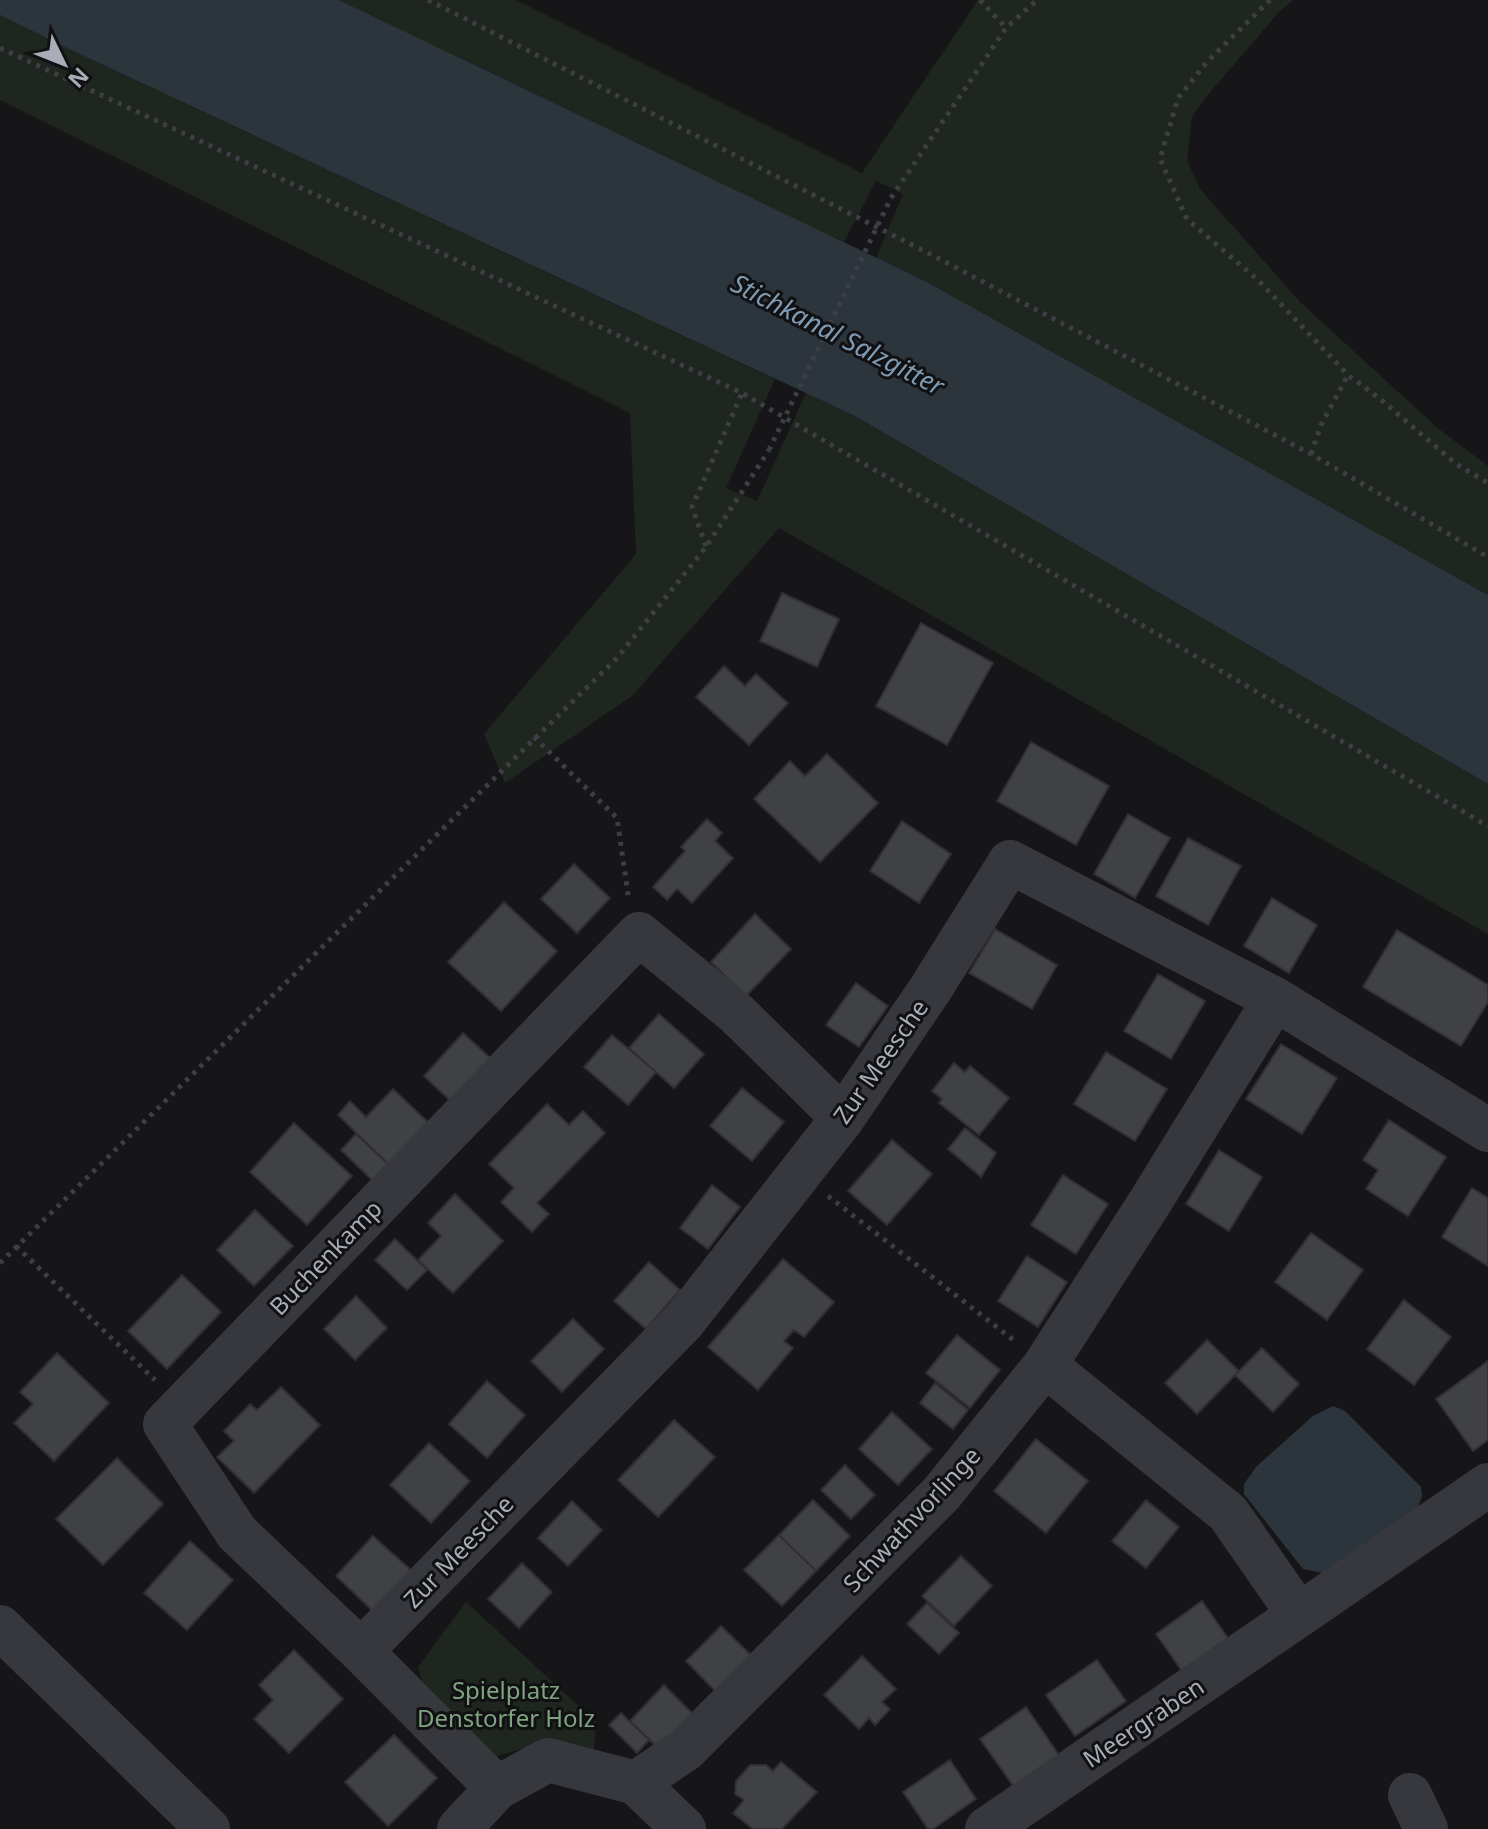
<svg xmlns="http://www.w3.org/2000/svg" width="1488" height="1829" font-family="'Noto Sans',sans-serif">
	<rect width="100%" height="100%" fill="#161618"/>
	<!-- green -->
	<path fill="#1e261f" d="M339 0H516L862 173 978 0H1293L1279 12 1206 97 1192 117 1187 160 1200 189 1301 303 1439 429 1488 466V595L927 282 876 258 903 194 876 181 844 242Z
		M0 15 69 49 775 379 726 488 757 501 806 393 855 416 1488 784V934L779 528 632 696 505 783 484 734 636 554 630 413 0 100Z
		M466 1602 596 1722 593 1761 533 1746 493 1757 422 1681 418 1667Z"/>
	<!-- water -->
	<path fill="#2c353c" d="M0 0H339L927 282 1488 595V784L855 416 69 49 0 15Z
		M1333 1406 1345 1411 1421 1487 1422 1496 1418 1507 1323 1573 1303 1569 1244 1494V1484L1256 1467 1313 1416Z"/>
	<!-- building -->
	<path fill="#404145" stroke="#303034" stroke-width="2" d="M782 593 839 619 817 667 760 641Z
		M921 623 993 663 947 745 876 706Z
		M724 666 745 686 756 674 788 703 749 745 696 697Z
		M1031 742 1109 786 1076 845 997 801Z
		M827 754 878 803 820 862 754 799 790 761 805 776Z
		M1128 814 1170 838 1135 898 1094 874Z
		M707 819 722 833 715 841 733 858 692 903 677 889 667 900 653 887 685 851 681 847Z
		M902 821 951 854 919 903 870 871Z
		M1188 838 1241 866 1208 925 1156 896Z
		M574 864 610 898 577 933 541 899Z
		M1272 898 1317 925 1289 973 1244 946Z
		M504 902 557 951 501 1011 448 962Z
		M755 914 791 949 746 996 711 962Z
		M995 929 1057 965 1032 1009 969 973Z
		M1397 930 1488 985V1002L1461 1046 1363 987Z
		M1158 974 1205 1001 1171 1059 1124 1031Z
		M856 983 888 1006 859 1047 826 1025Z
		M659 1014 704 1054 674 1088 629 1048Z
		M463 1033 497 1064 456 1106 424 1076Z
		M612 1035 656 1072 628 1105 584 1067Z
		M1281 1044 1337 1078 1302 1134 1246 1099Z
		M1106 1052 1167 1089 1135 1141 1074 1104Z
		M954 1063 965 1072 970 1066 1009 1098 979 1135 939 1103 942 1099 932 1091Z
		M742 1088 784 1122 752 1161 710 1126Z
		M393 1089 432 1126 392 1168 338 1115 350 1101 366 1117Z
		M547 1104 569 1125 583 1111 605 1133 537 1203 549 1214 532 1232 501 1202 514 1188 489 1164Z
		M1389 1120 1446 1157 1408 1216 1366 1189 1378 1170 1363 1160Z
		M294 1123 352 1176 307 1225 250 1172Z
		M965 1128 996 1153 981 1177 948 1149Z
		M356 1134 388 1164 373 1181 341 1150Z
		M892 1140 932 1174 887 1225 848 1191Z
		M1219 1150 1262 1177 1229 1231 1186 1204Z
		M1063 1175 1108 1204 1076 1254 1031 1225Z
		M712 1185 740 1207 708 1249 680 1228Z
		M1472 1188 1488 1198V1266L1442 1237Z
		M455 1194 503 1241 453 1293 418 1260 441 1236 428 1223Z
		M255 1210 293 1246 254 1286 217 1250Z
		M1311 1233 1363 1270 1327 1320 1275 1282Z
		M395 1239 427 1270 407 1290 375 1260Z
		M1027 1256 1067 1282 1038 1327 998 1301Z
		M783 1259 834 1302 804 1337 794 1330 784 1341 793 1348 758 1390 708 1347Z
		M649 1262 680 1290 646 1329 614 1301Z
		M182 1275 221 1312 167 1369 128 1331Z
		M356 1296 387 1328 355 1360 324 1329Z
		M1404 1300 1451 1337 1414 1385 1367 1349Z
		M573 1319 604 1349 562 1392 531 1361Z
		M957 1335 1000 1370 970 1408 926 1373Z
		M1207 1340 1239 1371 1197 1414 1165 1383Z
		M1262 1348 1299 1384 1273 1412 1235 1375Z
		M57 1353 109 1403 54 1461 14 1423 33 1404 20 1392Z
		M1488 1361V1440L1473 1451 1436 1399Z
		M487 1381 525 1415 487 1458 449 1424Z
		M935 1383 968 1410 953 1429 920 1403Z
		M281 1387 320 1425 254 1493 217 1457 234 1441 224 1431 250 1404 257 1410Z
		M892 1412 932 1449 898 1485 859 1449Z
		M674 1420 715 1457 658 1517 618 1480Z
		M1036 1439 1088 1481 1046 1533 994 1491Z
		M429 1443 470 1481 431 1523 390 1485Z
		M117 1458 163 1504 103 1565 56 1519Z
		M845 1465 875 1495 851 1519 821 1490Z
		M813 1500 850 1536 816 1571 779 1535Z
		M1146 1500 1179 1527 1146 1568 1112 1541Z
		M572 1501 602 1530 568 1566 538 1538Z
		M779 1535 816 1571 782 1606 744 1570Z
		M373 1536 412 1571 374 1612 336 1576Z
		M190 1541 233 1580 187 1630 144 1593Z
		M961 1556 992 1586 954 1626 922 1596Z
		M522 1563 552 1592 519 1628 488 1599Z
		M1202 1601 1230 1641 1184 1674 1156 1634Z
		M927 1603 959 1633 939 1654 907 1624Z
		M721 1626 755 1659 719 1695 686 1661Z
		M294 1650 343 1699 289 1753 254 1719 273 1700 259 1685Z
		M862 1656 896 1689 882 1702 890 1709 875 1725 869 1718 859 1729 824 1695Z
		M1097 1660 1126 1701 1075 1736 1046 1695Z
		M664 1685 693 1714 659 1749 630 1721Z
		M1026 1707 1059 1755 1014 1787 980 1739Z
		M621 1713 649 1740 637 1753 609 1725Z
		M394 1735 437 1778 388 1826 345 1782Z
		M950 1760 976 1799 933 1829H928L903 1792Z
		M781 1762 817 1792 782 1829H753L733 1813 744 1800 735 1794 736 1781 750 1765H766L773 1771Z"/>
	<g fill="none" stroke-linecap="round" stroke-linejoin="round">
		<!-- path -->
		<path stroke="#3d3f44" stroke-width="5" stroke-dasharray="4 6" stroke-linecap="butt" d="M428 0 932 255 1311 454 1488 557
			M980 0 1006 28
			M1270 0 1207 62 1178 98 1160 159 1187 219 1259 281 1348 375 1379 398 1456 464 1488 483
			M0 48 742 393 1488 826
			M891 198 1006 28 1037 0
			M1311 454 1321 425 1348 375
			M706 546 692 507 742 393
			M534 737 617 818 629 901
			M828 1196 1016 1342
			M16 1246 155 1380
			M0 1263 617 658 706 547 769 450"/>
		<!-- minor -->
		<path stroke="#37383d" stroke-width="44" d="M1299 1615 1488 1485
			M0 1627 208 1829
			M361 1651 684 1321 843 1118 931 988 1010 862 1275 999 1488 1130
			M636 1783 684 1829
			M497 1788 361 1651 237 1533 165 1424 639 934 736 1013 843 1118
			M1410 1795 1426 1829
			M459 1829 497 1788 548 1760 636 1783 686 1749 941 1494 1045 1365 1150 1202 1275 999
			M987 1829 1299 1615 1228 1513 1045 1365"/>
		<!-- path-bridge -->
		<path stroke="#3d3f44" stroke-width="5" stroke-dasharray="4 6" stroke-linecap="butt" d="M769 450 891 198"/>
	</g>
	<g text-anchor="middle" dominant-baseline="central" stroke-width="6" stroke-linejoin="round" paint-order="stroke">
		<!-- street labels -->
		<g font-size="24" fill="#a8adb8" stroke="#111113">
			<text transform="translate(880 1061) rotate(-55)">Zur Meesche</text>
			<text transform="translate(325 1257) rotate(-46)">Buchenkamp</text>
			<text transform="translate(911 1519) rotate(-47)">Schwathvorlinge</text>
			<text transform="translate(458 1551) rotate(-46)">Zur Meesche</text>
			<text transform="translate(1143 1722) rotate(-34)">Meergraben</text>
		</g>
		<!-- park labels -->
		<g font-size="24" fill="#7fa381" stroke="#111113">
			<text x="506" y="1689">Spielplatz<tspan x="506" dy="28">Denstorfer Holz</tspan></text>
		</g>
		<!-- water labels -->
		<g font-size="26" font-style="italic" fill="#7f9bb3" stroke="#111113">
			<text transform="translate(838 334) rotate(27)">Stichkanal Salzgitter</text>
		</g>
	</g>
	<!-- north arrow -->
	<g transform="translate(64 64) rotate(133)" stroke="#111113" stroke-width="6" paint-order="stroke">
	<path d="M0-6L14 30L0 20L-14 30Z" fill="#a8adb8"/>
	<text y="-12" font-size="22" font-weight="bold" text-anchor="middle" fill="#a8adb8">N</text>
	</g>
</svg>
